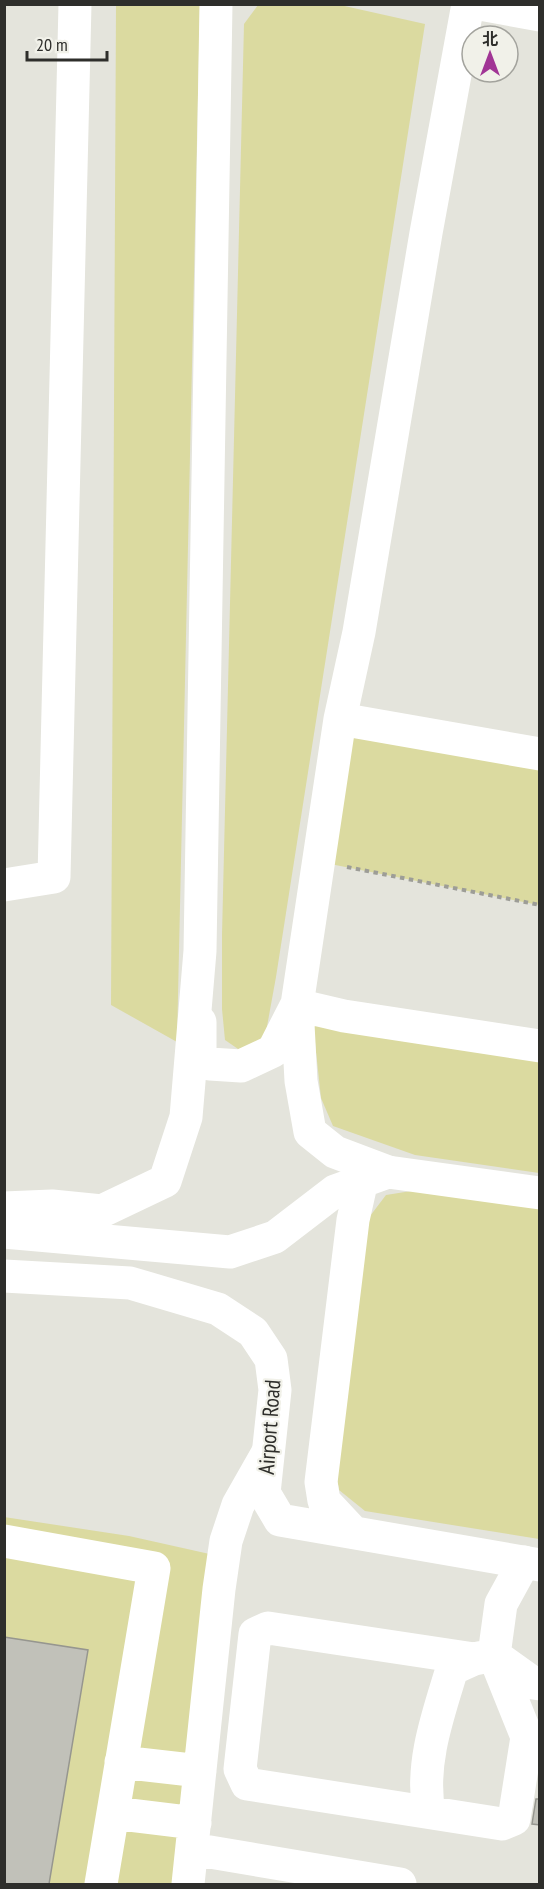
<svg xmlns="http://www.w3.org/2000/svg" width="544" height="1889" font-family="'PT Sans Narrow','Noto Sans SC',sans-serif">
	<rect width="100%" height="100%" fill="#e4e4dc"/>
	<!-- green -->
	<path fill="#dbdaa0" d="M116 5H200L177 1042 111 1005Z
		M258 5H340L425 24 276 977 266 1032 254 1051H241L225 1040 222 1009V935L244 24Z
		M340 719 539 754V905L320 862Z
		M313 1024 539 1059V1173L415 1155 333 1126 321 1098Z
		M424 1189 539 1206V1539L365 1511 339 1490 333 1455 367 1220 386 1195Z
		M4 1517 129 1536 232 1559 188 1884H5Z"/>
	<!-- building -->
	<path fill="#c1c1b9" stroke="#96968f" stroke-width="1.5" d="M4 1637 88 1650 49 1884H4Z
		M536 1799H540V1825L532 1824Z"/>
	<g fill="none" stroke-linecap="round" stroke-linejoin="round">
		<!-- path -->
		<path stroke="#9d9d97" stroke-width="4" stroke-dasharray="4.5 4.5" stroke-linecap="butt" d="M347 867 540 905"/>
		<!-- minor -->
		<path stroke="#fff" stroke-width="33" d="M480 4 540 15
			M340 719 540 754
			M297 1005 344 1016 540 1046
			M200 1022V1057L210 1064 241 1066 273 1051 296 1006
			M388 1172 335 1152 310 1132 301 1081 297 1005 340 719 359 632 426 233 468 4
			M4 1541 154 1568 101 1884
			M524 1562 501 1604 494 1655 533 1683 540 1684
			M268 1628 474 1659 494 1655 527 1737 514 1819 502 1824 247 1784 240 1769 255 1634Z
			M121 1762 200 1771
			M429 1812C420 1764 438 1715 452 1669L474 1659
			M113 1813 195 1823
			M192 1849 400 1884
			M188 1884 219 1589 226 1541 238 1505 267 1454"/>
		<!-- major -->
		<path stroke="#fff" stroke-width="33" d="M4 885 54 877 75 4
			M4 1208 52 1206 102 1211 165 1181 186 1117 200 951 216 4"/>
		<!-- highway -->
		<path stroke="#fff" stroke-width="33" d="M4 1232 230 1252 275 1237 335 1191 388 1172 540 1193
			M4 1276 130 1283 218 1309 253 1332 271 1359 275 1390 264 1493 280 1520 540 1565
			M353 1532 324 1501 321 1482 353 1220 362 1180"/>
	</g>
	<g text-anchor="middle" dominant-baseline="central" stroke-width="4.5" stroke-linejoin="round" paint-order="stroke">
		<!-- street labels -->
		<g font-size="22" fill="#2e2e2b" stroke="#f1f1e9">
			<text transform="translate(269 1427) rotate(-86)">Airport Road</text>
		</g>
	</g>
	<!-- border -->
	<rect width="544" height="1889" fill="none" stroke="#2e2e2b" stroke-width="12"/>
	<!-- north arrow -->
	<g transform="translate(490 54)"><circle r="28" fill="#f1f1e9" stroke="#a3a39d" stroke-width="1.5"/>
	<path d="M0-4.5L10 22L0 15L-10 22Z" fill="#a13595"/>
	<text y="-9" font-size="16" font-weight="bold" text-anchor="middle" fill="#2e2e2b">北</text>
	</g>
	<!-- scale -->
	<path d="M27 51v9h80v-9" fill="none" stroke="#2e2e2b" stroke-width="3"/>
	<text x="36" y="51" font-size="18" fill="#2e2e2b" stroke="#f1f1e9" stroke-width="4.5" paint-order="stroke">20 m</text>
</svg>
